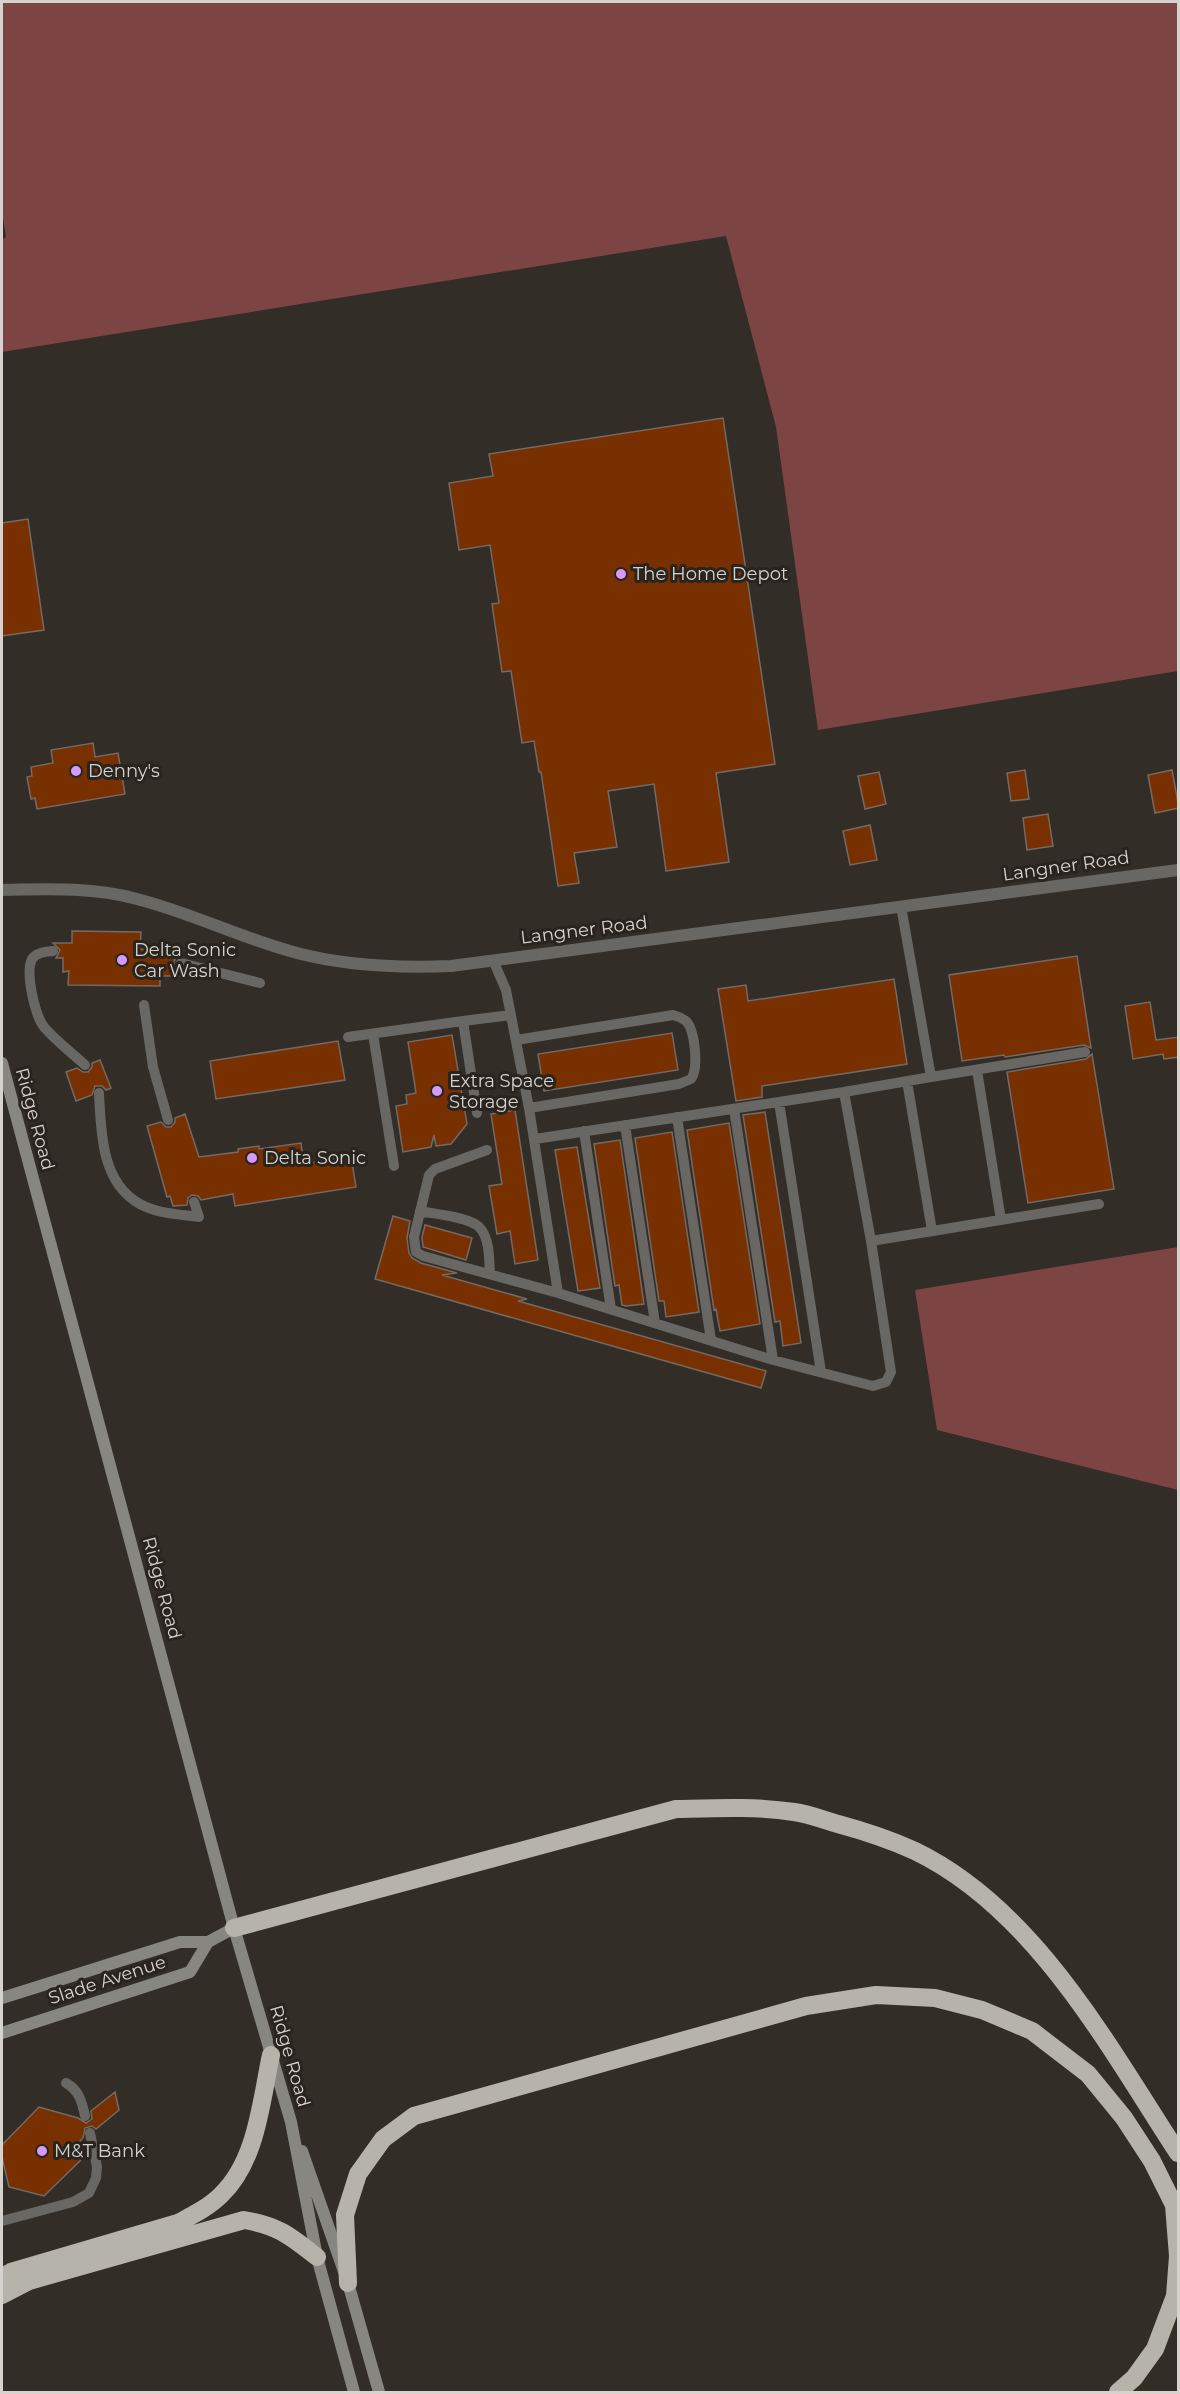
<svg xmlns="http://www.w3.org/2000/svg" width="1180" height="2394" font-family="Montserrat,sans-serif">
	<rect width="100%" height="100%" fill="#332d28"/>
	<!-- green -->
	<path fill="#7c4442" d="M2 2H1178V671L818 730 776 427 726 236 2 352V240L6 237 2 212Z
		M1178 1247V1490L937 1430 915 1290Z"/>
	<!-- building -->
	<path fill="#783000" stroke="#736a66" stroke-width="1.5" d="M723 418 775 764 716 773 729 862 666 871 654 784 608 791 617 847 574 853 579 883 558 886 541 772H539L534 741 522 743 511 671 502 672 492 604 499 603 490 545 459 550 449 483 493 476 489 454Z
		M28 519 44 630 2 636V523Z
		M93 743 95 757 118 753 125 794 37 809 35 798 31 799 27 777 32 776 31 767 53 763 51 750Z
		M1025 770 1029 799 1011 801 1007 773Z
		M1172 770 1179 808 1155 813 1148 775Z
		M879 772 886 804 865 809 858 776Z
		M1048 814 1053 846 1027 850 1023 818Z
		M870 825 877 860 850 865 843 831Z
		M72 931 141 932 140 949 181 950V956L176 957 174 962 175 968 181 971V976H160V986L68 985 69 971 63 972V958H56L60 950 53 943H72Z
		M1077 956 1091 1048 1084 1045 1005 1057 1004 1055 962 1061 949 975Z
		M894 979 907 1064 762 1086V1097L736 1101 718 989 746 985 748 1001Z
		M1150 1002 1156 1040 1179 1037V1057L1164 1059 1163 1054 1133 1059 1125 1006Z
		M672 1033 678 1070 544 1091 538 1054Z
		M452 1035 467 1124 451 1144 436 1146 434 1135 431 1147 403 1152 396 1106 407 1104 406 1095 416 1093 408 1042Z
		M338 1041 345 1080 216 1099 210 1061Z
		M1092 1054 1114 1189 1028 1203 1007 1072 1086 1059Z
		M100 1060 111 1088 106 1090 102 1086H95L92 1095 76 1101 66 1072 77 1068 83 1072H88L92 1067V1063Z
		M515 1110 538 1260 515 1264 510 1231 497 1234 489 1186 502 1184 491 1114Z
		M765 1112 801 1343 783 1346 780 1321 775 1322 743 1115Z
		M185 1114 199 1157 238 1152V1149L259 1146V1149L301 1143 304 1164 351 1156 356 1187 235 1206 233 1194 201 1200 198 1196 192 1195 188 1198 187 1205 173 1206 170 1196 167 1197 147 1126 161 1122 166 1127H171L175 1122V1118Z
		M729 1123 760 1324 720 1331 716 1309 714 1310 687 1130Z
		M672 1132 699 1312 666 1317 664 1301H659L635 1138Z
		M620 1140 644 1304 626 1306 622 1305 619 1285 615 1286 594 1144Z
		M577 1147 600 1288 578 1291 555 1150Z
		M393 1216 410 1221 407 1238 409 1253 412 1258 421 1263 457 1273 442 1275 527 1299 518 1301 766 1371 761 1388 375 1279Z
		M425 1225 472 1238 466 1260 423 1247 422 1237Z
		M115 2092 119 2110 96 2129 92 2126 85 2128 83 2138 80 2141 84 2157 44 2196 9 2187 2 2157V2145L39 2107 78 2118 86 2123 92 2119 91 2111Z"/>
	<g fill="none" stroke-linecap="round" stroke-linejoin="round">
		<!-- lane -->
		<path stroke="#686763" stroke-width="10" d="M53 951C45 952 37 952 32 959 25 973 35 1015 44 1027 56 1041 72 1053 85 1065
			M181 963 260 983
			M144 1005 153 1067 168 1120
			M373 1034 394 1166
			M348 1037 463 1021
			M516 1040 673 1015C677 1016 682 1018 686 1021 695 1030 699 1070 691 1079L679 1084 529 1108
			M977 1070 1001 1220
			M931 1077 1085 1052
			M907 1081 932 1231
			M844 1092 931 1077 901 906
			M99 1093C101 1131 101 1183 140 1204 158 1214 179 1214 199 1217L194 1202
			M779 1102 821 1372
			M734 1109 773 1360
			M477 1113 463 1021 511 1015
			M677 1117 711 1340
			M625 1125 655 1323
			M584 1131 611 1309
			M535 1139 844 1092 871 1241 891 1372 886 1382 873 1386 773 1360 558 1293
			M487 1150 435 1169 429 1175 414 1237 416 1252 423 1256 558 1293 529 1108 506 990 493 960
			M420 1211C434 1214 471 1217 480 1228 490 1239 489 1260 490 1274
			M871 1241 1099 1204
			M66 2083C79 2090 82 2102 85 2116
			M2 2221 73 2202 89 2193 96 2178 97 2167 90 2133"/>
		<!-- street -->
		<path stroke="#686763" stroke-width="12" d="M2 890C47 889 93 887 137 899 192 913 243 939 297 953 346 966 401 968 451 966L1178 870"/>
		<!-- secondary -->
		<path stroke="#878680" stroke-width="12" d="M2 1063 234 1928 291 2122 317 2257 354 2392
			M2 1998 180 1942H208L234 1928
			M2 2033 190 1972 208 1942
			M302 2151 348 2283 379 2392"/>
		<!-- highway -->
		<path stroke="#b6b3aa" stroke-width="18" d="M234 1928 676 1809C716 1808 755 1806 794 1812 809 1814 824 1820 838 1824 864 1831 891 1840 915 1851 1035 1909 1108 2046 1178 2153
			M2 2277 11 2272 178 2223C193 2215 209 2207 221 2195 257 2161 261 2101 271 2055
			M348 2283 345 2215 358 2174 383 2139 414 2116 806 2006 876 1995 935 1998 982 2010 1032 2031 1088 2074 1124 2118 1152 2161 1174 2205 1178 2256 1175 2296 1155 2349 1134 2378 1118 2392
			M2 2295 29 2281 244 2220C279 2226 290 2236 317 2257"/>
	</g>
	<!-- markers -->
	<g fill="#d69bfa" stroke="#29241e" stroke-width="2">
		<circle cx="621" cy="574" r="6"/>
		<circle cx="76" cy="771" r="6"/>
		<circle cx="122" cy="960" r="6"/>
		<circle cx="437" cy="1091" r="6"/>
		<circle cx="252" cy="1158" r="6"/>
		<circle cx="42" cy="2151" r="6"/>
	</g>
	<g text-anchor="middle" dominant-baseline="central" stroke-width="6" stroke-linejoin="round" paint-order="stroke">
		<!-- poi labels -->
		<g font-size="18" fill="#d6d3cf" stroke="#29241e" text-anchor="start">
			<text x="633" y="574">The Home Depot</text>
			<text x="88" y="771">Denny's</text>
			<text x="134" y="950">Delta Sonic<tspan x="134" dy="21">Car Wash</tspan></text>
			<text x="449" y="1081">Extra Space<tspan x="449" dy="21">Storage</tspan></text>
			<text x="264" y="1158">Delta Sonic</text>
			<text x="54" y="2151">M&amp;T Bank</text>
		</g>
		<!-- street labels -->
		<g font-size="18" fill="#d6d3cf" stroke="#29241e">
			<text transform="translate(1066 866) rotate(-8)">Langner Road</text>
			<text transform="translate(584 930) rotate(-7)">Langner Road</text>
			<text transform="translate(35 1119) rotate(75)">Ridge Road</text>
			<text transform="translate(162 1588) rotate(75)">Ridge Road</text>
			<text transform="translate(107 1980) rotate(-18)">Slade Avenue</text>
			<text transform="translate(290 2056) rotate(74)">Ridge Road</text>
		</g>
	</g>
	<!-- border -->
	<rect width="1180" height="2394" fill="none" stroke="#d6d3cf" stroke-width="6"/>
</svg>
